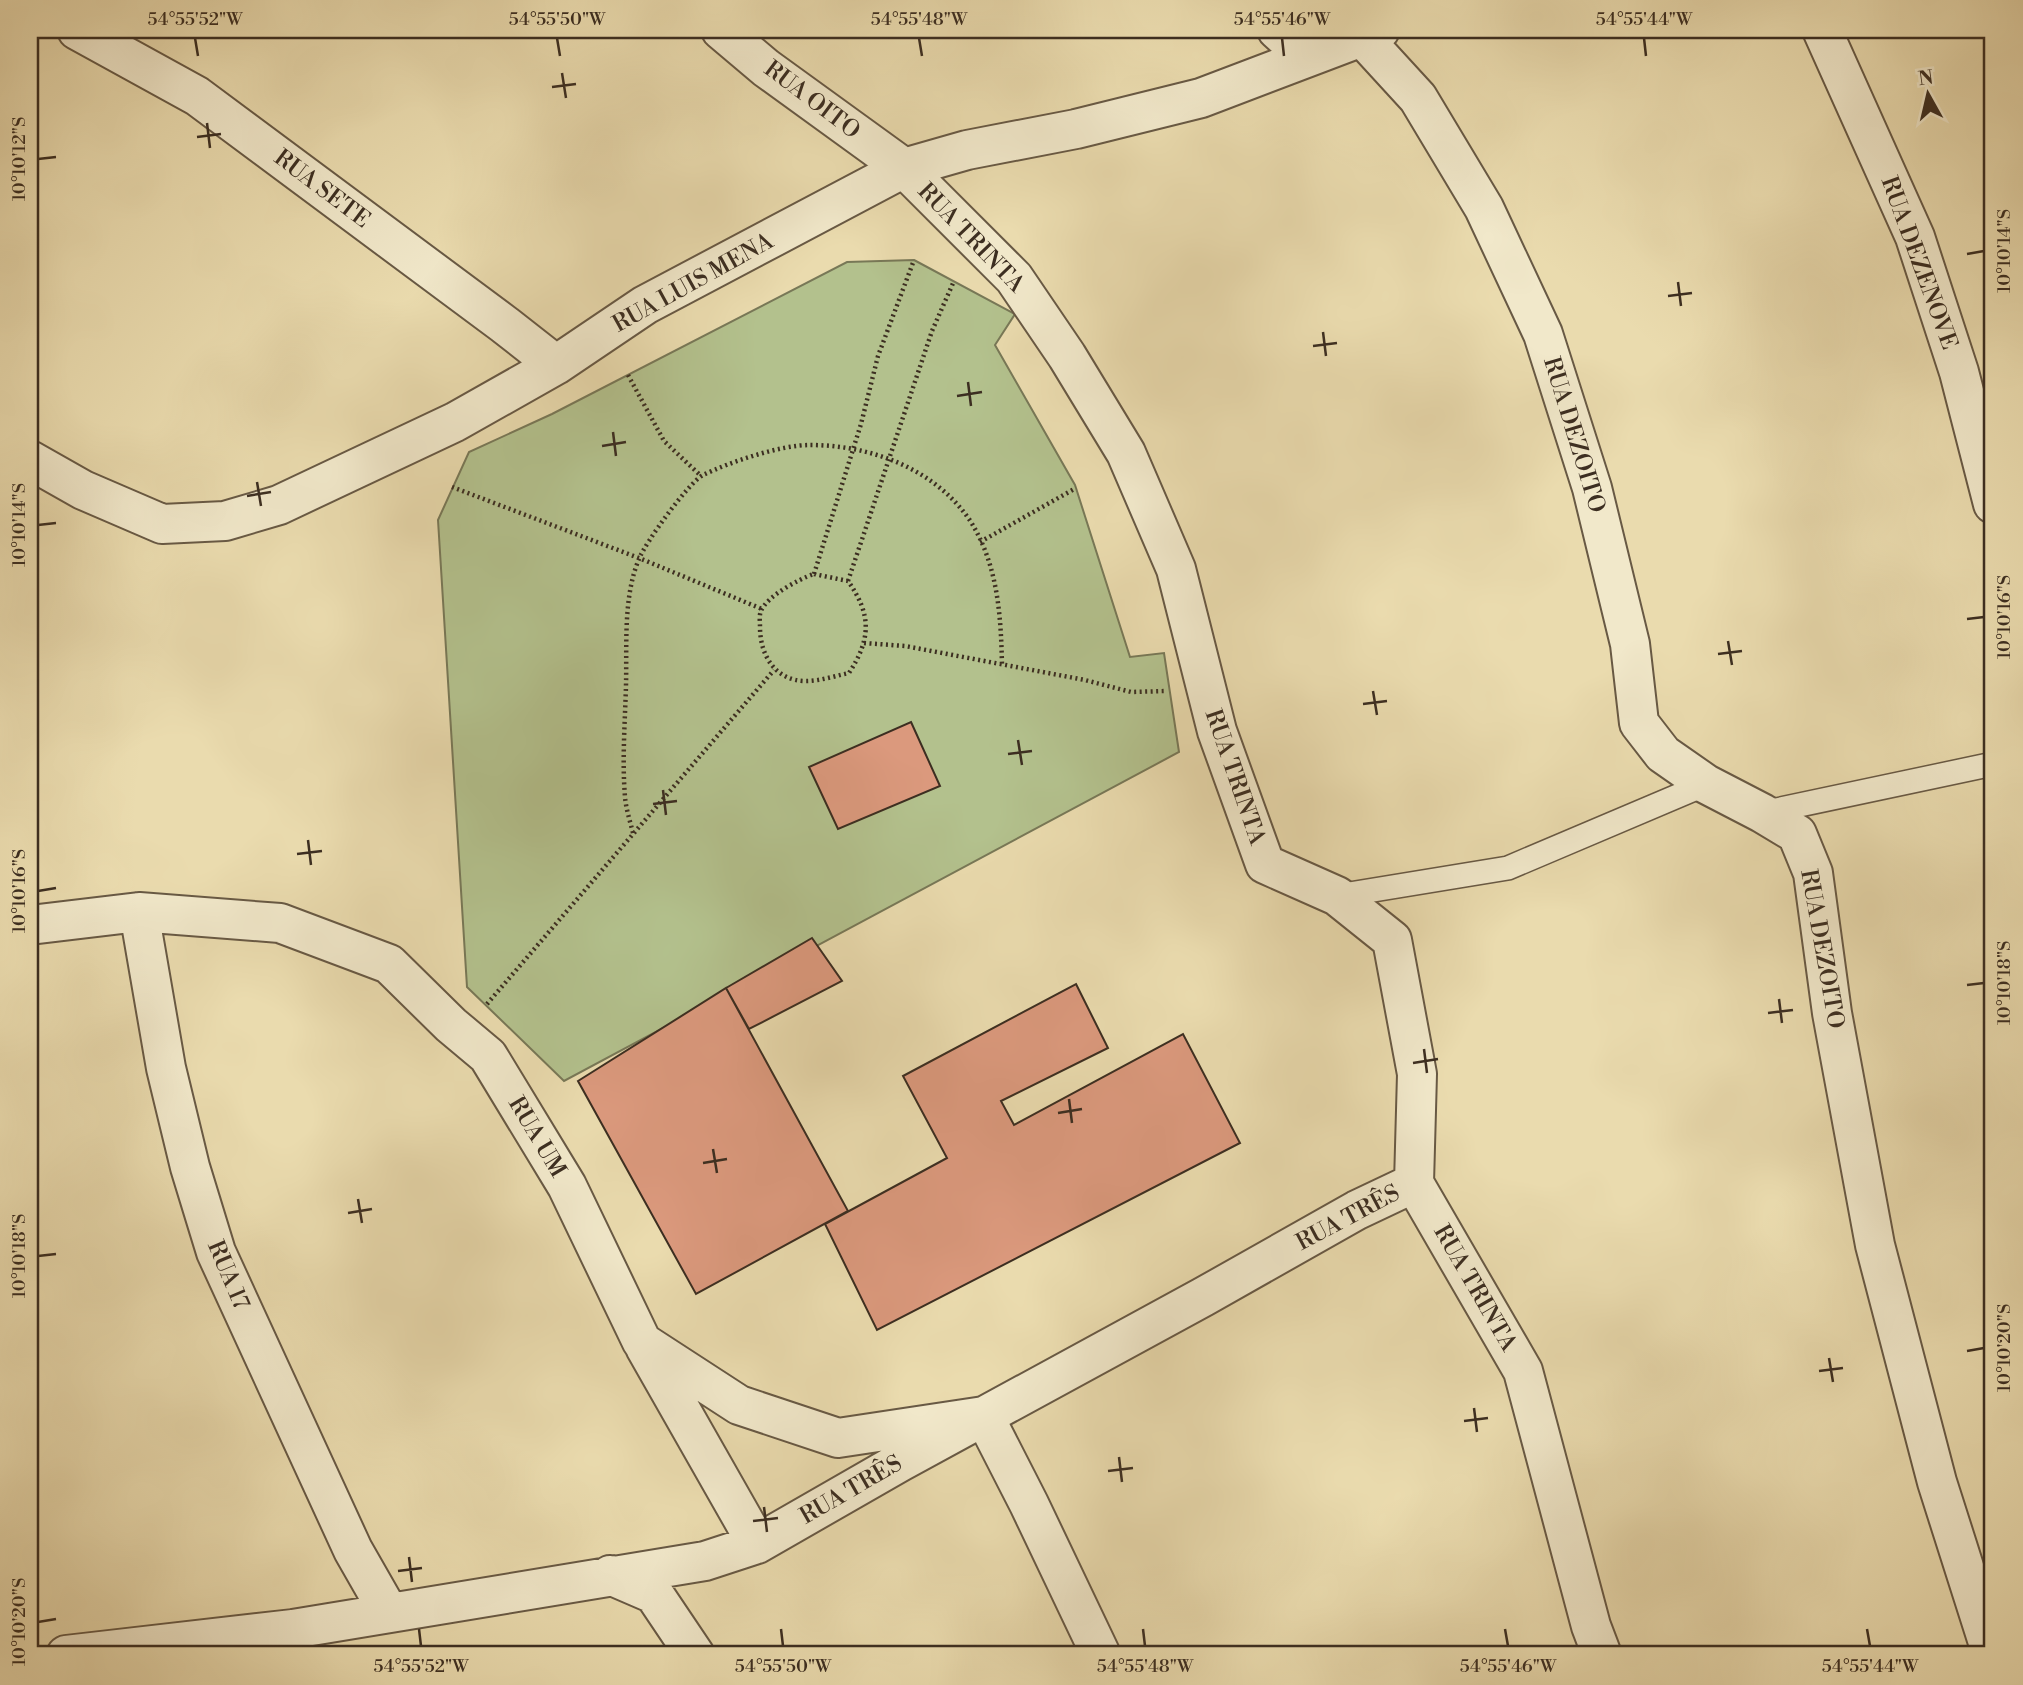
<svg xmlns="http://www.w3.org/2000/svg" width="2023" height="1685" font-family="'Libre Bodoni',serif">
	<rect width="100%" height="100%" fill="#eadbae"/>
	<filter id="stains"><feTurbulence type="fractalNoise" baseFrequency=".00286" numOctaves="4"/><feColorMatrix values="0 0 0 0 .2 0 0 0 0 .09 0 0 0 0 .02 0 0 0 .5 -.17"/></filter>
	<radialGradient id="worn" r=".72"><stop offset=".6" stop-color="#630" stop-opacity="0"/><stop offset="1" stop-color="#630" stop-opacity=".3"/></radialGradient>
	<!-- green -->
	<path fill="#b3c18d" stroke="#787857" stroke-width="2" d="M914 260 1015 314 995 345 1075 485 1130 657 1164 653 1179 752 564 1081 467 987 438 520 469 452 552 414 847 262Z"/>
	<!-- building -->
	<path fill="#db997d" stroke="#3c2e21" stroke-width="2" d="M911 722 940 786 838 829 809 767Z
		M812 938 842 981 749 1029 726 988Z
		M1076 984 1108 1048 1001 1101 1014 1125 1183 1034 1240 1143 877 1330 825 1224 947 1158 903 1076Z
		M726 988 848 1211 696 1294 578 1081Z"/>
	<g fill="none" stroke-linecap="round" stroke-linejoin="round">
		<defs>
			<path id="lane" d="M1762 813 1993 764
				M1337 896 1508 868 1706 784"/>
			<path id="street" d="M77 30 197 96 505 325 556 365
				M721 30 766 68 904 168 1014 278 1067 356 1126 453 1176 569 1217 731 1265 864 1337 896 1392 940 1417 1074 1414 1183 1523 1371 1591 1626 1602 1655
				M1277 30 1307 57
				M1822 30 1915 237 1959 372 1993 504
				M1363 38 1418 98 1484 208 1543 334 1592 488 1630 644 1639 723 1663 754 1706 784 1762 813 1797 834 1813 873 1832 1013 1875 1245 1937 1482 1992 1655
				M30 460 83 490 162 524 225 521 279 505 455 422 556 365 645 305 904 168 967 150 1076 129 1201 98 1380 30
				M139 912 166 1068 190 1167 216 1252 353 1550 389 1613
				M30 925 139 912 280 923 389 964 451 1025 488 1056 567 1186 642 1342 739 1405 838 1438 984 1416 1029 1504 1101 1655
				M645 1347 757 1544
				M610 1575 654 1594 695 1655
				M66 1655 293 1629 705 1561 757 1544 900 1462 1203 1297 1357 1210 1414 1183"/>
		</defs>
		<!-- lane casing -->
		<use href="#lane" stroke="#685944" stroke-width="26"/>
		<!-- street casing -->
		<use href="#street" stroke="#685944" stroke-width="42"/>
		<!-- path -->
		<path stroke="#3c2e21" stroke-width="4.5" stroke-dasharray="2 3.5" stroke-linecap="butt" d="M628 375 664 441 701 476
			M452 487 639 558 762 609
			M980 542 1076 488
			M814 574 848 581C872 615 871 639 849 673 835 676 820 681 806 681 775 681 760 655 760 627 760 622 759 615 761 611 767 596 799 579 814 574Z
			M814 574 861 424 878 356 914 260
			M848 581 932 331 954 281
			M864 643 905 646 1085 680 1131 692 1166 691
			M633 833C630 821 626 809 625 797 622 760 625 722 626 685 627 645 623 597 639 559 645 543 689 482 703 475 730 462 780 445 810 445 871 445 936 469 971 522 998 566 1001 616 1002 666
			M487 1004 774 670"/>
		<!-- lane -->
		<use href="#lane" stroke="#f1e8ca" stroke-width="23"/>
		<!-- street -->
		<use href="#street" stroke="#f1e8ca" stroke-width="38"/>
	</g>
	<!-- ticks -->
	<path fill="none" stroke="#3c2e21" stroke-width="2.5" d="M195 38 198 56M557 38 560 56M919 38 922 56M1282 38 1284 56M1644 38 1646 56M562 73 566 98M552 87 576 84M207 123 210 148M197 137 221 134M38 159 56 157M1967 254 1984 251M1678 282 1681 306M1668 296 1692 293M1323 332 1326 356M1313 346 1337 343M968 382 971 406M957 396 982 392M613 432 616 456M602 446 626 442M257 482 261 506M247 496 271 492M38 525 56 523M1967 619 1984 617M1728 641 1732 665M1718 654 1742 651M1373 691 1377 715M1363 704 1387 701M1018 740 1022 765M1008 754 1032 751M663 790 666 815M653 804 677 801M308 840 311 865M297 854 322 851M38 891 56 888M1967 985 1984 983M1779 999 1782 1023M1768 1013 1793 1010M1424 1049 1427 1073M1413 1063 1438 1059M1069 1099 1072 1123M1058 1113 1082 1109M713 1149 717 1173M703 1163 727 1159M358 1199 362 1223M348 1213 372 1209M38 1256 56 1254M1967 1351 1984 1348M1829 1358 1833 1382M1819 1371 1843 1368M1474 1408 1477 1432M1464 1421 1488 1418M1119 1457 1122 1482M1108 1471 1133 1468M764 1507 767 1532M753 1521 778 1518M409 1557 412 1582M398 1571 422 1568M38 1622 56 1619M419 1629 421 1646M781 1629 783 1646M1143 1629 1145 1646M1505 1629 1508 1646M1867 1629 1870 1646"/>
	<g text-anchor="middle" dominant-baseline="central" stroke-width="5" stroke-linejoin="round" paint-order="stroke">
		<!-- street labels -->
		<g font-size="23" fill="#3c2e21" stroke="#f1e8ca">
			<text transform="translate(812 100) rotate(37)">RUA OITO</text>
			<text transform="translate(322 189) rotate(37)">RUA SETE</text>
			<text transform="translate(971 238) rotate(46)">RUA TRINTA</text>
			<text transform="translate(1919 263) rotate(70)">RUA DEZENOVE</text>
			<text transform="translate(693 283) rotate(-29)">RUA LUIS MENA</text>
			<text transform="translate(1574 435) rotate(73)">RUA DEZOITO</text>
			<text transform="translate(1235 777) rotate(71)">RUA TRINTA</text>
			<text transform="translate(1822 949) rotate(80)">RUA DEZOITO</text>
			<text transform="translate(537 1137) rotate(59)">RUA UM</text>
			<text transform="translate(1348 1218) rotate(-28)">RUA TRÊS</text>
			<text transform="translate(228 1275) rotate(67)">RUA 17</text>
			<text transform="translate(1475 1288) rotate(60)">RUA TRINTA</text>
			<text transform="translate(851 1490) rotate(-30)">RUA TRÊS</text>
		</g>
	</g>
	<!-- margin -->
	<rect width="2023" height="1685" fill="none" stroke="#eadbae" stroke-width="77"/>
	<!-- north arrow -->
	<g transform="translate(1928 94) rotate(352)" stroke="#f1e8ca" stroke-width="5" paint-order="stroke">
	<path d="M0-5L12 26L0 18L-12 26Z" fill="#3c2e21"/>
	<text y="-10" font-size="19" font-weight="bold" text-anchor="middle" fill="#3c2e21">N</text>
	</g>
	<rect x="38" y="38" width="1946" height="1608" fill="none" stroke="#3c2e21" stroke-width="2.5"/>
	<g font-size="18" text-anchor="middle" fill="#3c2e21">
		<text x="195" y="25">54°55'52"W</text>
		<text x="557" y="25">54°55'50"W</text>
		<text x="919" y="25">54°55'48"W</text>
		<text x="1282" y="25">54°55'46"W</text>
		<text x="1644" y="25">54°55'44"W</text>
		<text transform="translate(19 159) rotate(-90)" y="6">10°10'12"S</text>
		<text transform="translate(2004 251) rotate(-90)" y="6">10°10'14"S</text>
		<text transform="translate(19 525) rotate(-90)" y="6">10°10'14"S</text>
		<text transform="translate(2004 617) rotate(-90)" y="6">10°10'16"S</text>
		<text transform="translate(19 891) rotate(-90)" y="6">10°10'16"S</text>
		<text transform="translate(2004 983) rotate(-90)" y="6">10°10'18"S</text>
		<text transform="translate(19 1256) rotate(-90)" y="6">10°10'18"S</text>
		<text transform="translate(2004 1348) rotate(-90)" y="6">10°10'20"S</text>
		<text transform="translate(19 1622) rotate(-90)" y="6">10°10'20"S</text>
		<text x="421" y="1672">54°55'52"W</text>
		<text x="783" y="1672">54°55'50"W</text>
		<text x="1145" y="1672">54°55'48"W</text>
		<text x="1508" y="1672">54°55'46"W</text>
		<text x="1870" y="1672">54°55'44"W</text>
	</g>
	<rect width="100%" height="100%" filter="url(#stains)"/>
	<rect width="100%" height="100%" fill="url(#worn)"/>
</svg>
